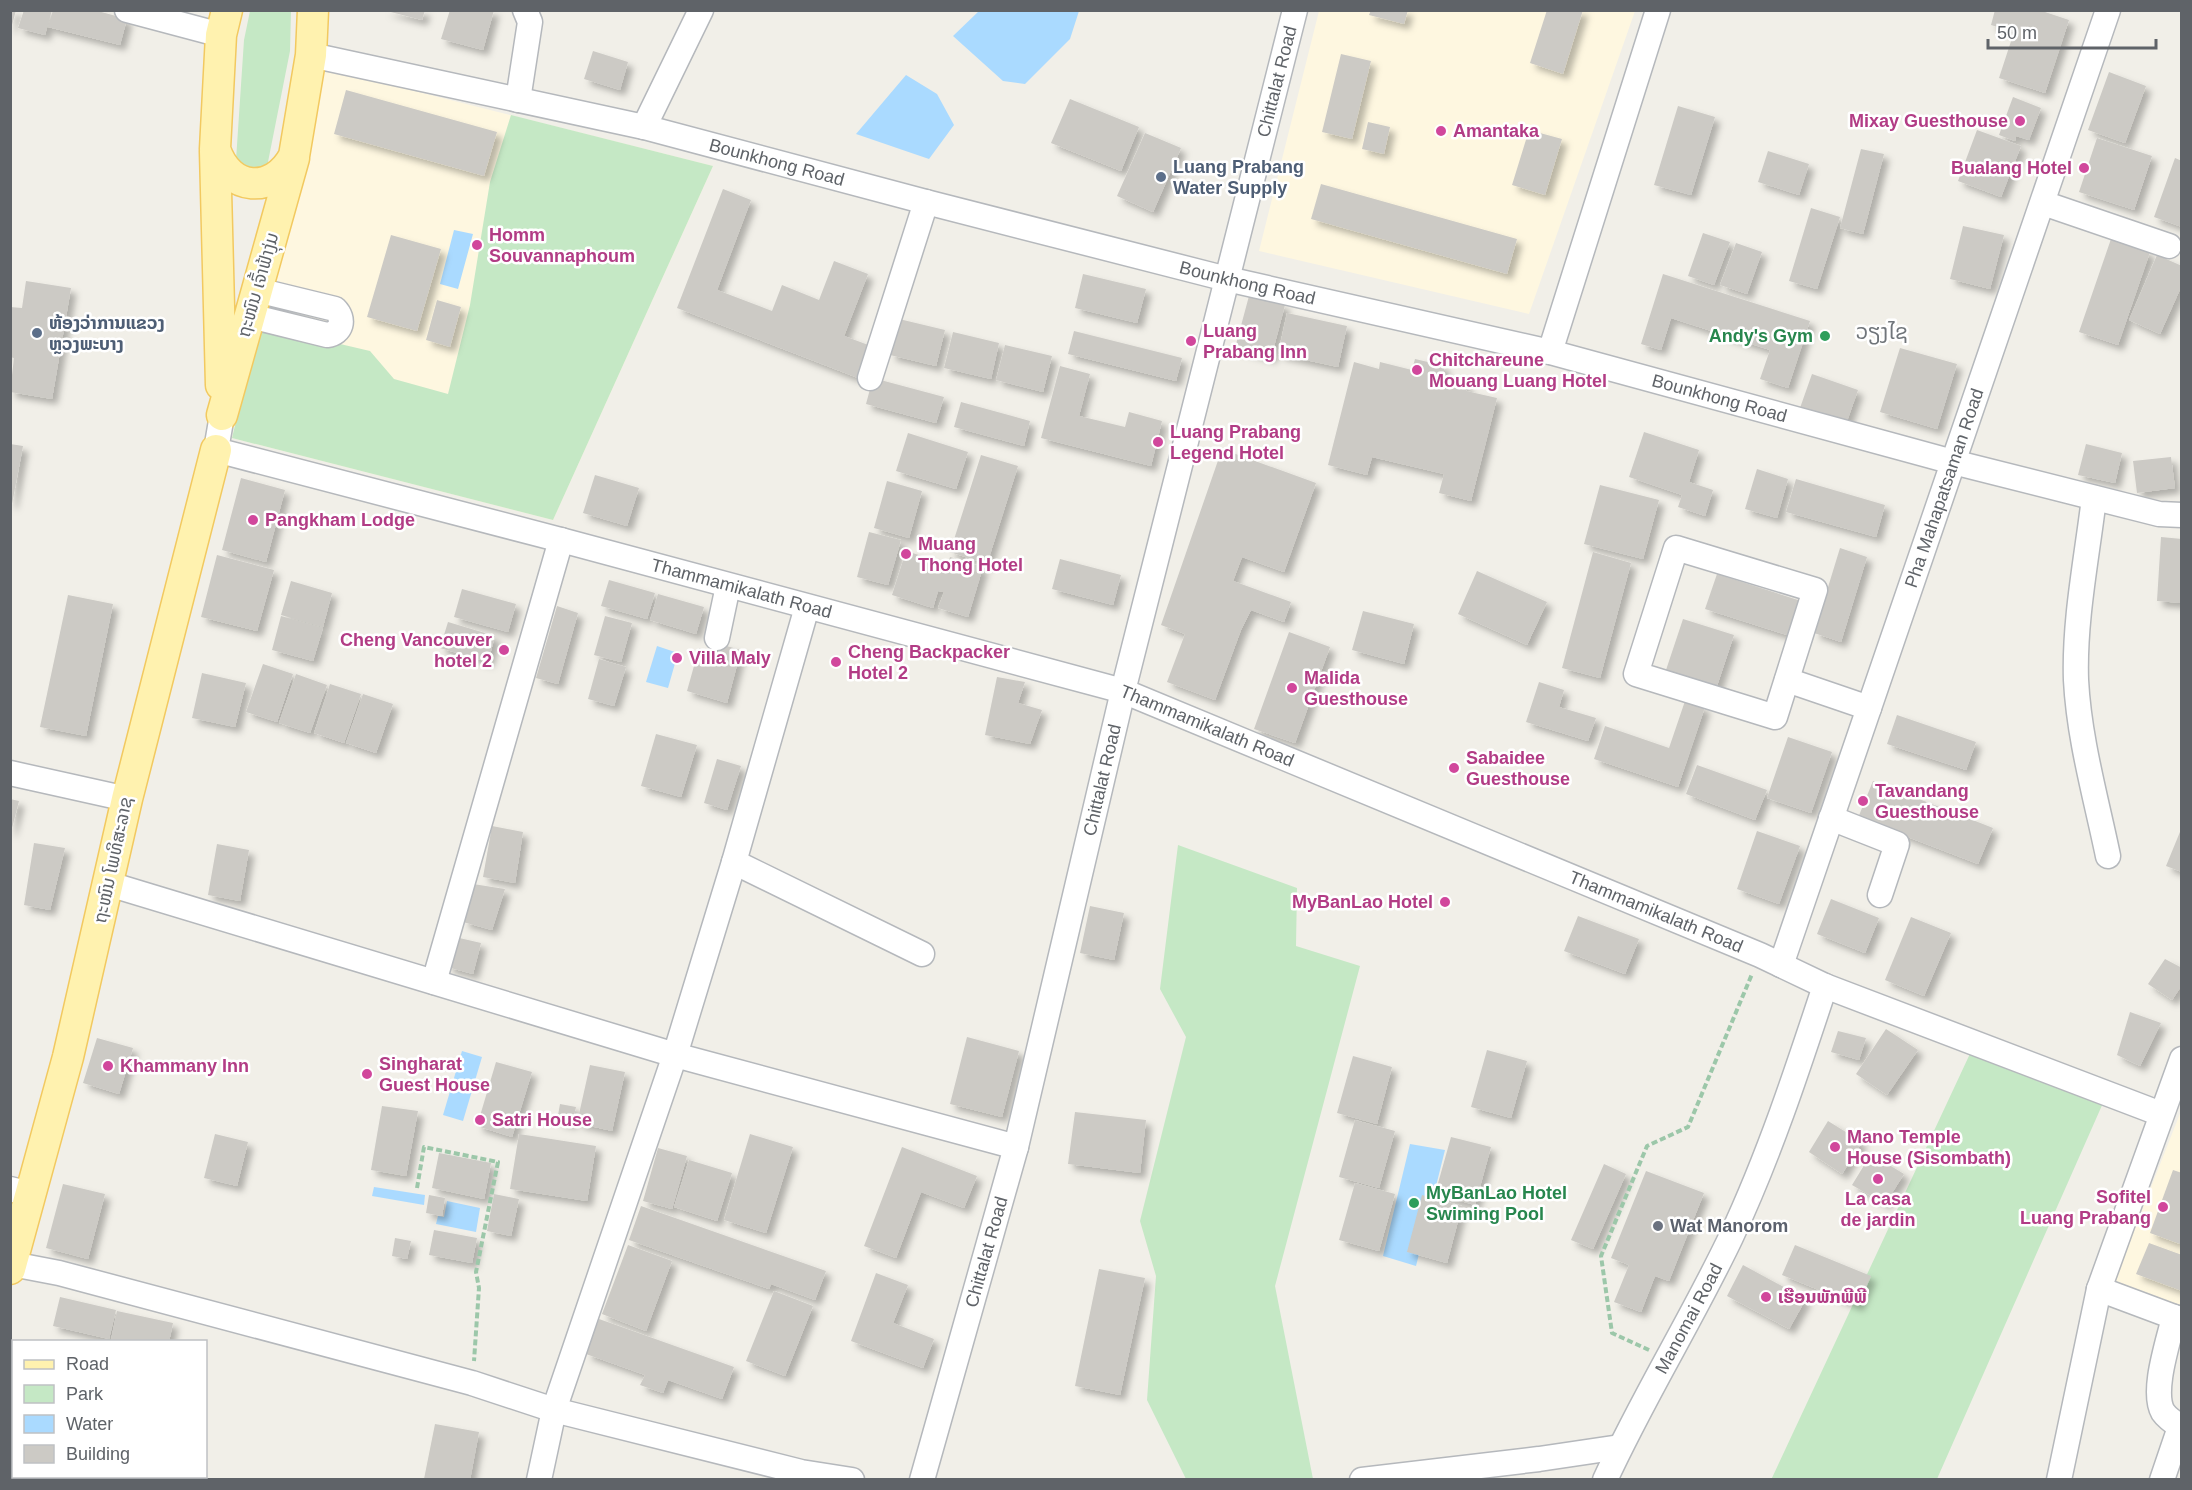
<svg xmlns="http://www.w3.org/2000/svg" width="2192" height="1490" font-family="Arial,'Noto Sans Lao',sans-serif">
	<defs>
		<filter id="shadow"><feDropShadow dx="5.5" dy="5.5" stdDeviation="3" flood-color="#0004"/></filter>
	</defs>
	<rect width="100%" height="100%" fill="#f1efe8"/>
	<!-- commercial -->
	<path fill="#fef7e0" d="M1319 11H1635L1529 314 1259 251Z
		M319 67 713 166 553 520 232 438Z
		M2181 1111V1311L2113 1284Z"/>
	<!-- green -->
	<path fill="#c5e8c5" d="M250 11H291L290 51 267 167 256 177 236 160 244 40Z
		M511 115 713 166 553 520 232 438 259 325 370 351 394 379 448 394 470 305 490 182Z
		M1178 845 1297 888 1296 946 1360 966 1275 1286 1313 1479H1186L1147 1400 1156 1276 1140 1221 1186 1037 1160 989Z
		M1975 1043 2107 1094 1937 1479 1771 1480Z"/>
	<!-- water -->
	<path fill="#aadaff" d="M979 11V10L1079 11 1070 39 1025 84 1003 81 953 36Z
		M906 75 937 94 954 125 929 159 856 134Z
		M454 230 473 234 458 289 440 284Z
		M657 646 678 653 668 688 646 682Z
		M462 1051 482 1057 463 1121 443 1115Z
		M1410 1144 1445 1150 1416 1266 1383 1256Z
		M374 1187 425 1195 424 1205 372 1196Z
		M447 1201 480 1208 476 1232 436 1224 438 1216 444 1217Z"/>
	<!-- building -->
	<path fill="#cccac5" filter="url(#shadow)" d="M10 10H16L11 29H10Z
		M24 10H52L45 35 18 28Z
		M53 10H94L127 19 120 45 48 27Z
		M383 10H425L422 20Z
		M450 10H494L483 50 441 39Z
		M1371 10H1408L1404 24 1369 15Z
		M1547 10H1583L1563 74 1530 63Z
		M1995 10H2039L2069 20 2045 93 1999 78 2014 32 1991 25Z
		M593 51 628 62 620 90 584 79Z
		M1341 54 1371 61 1352 139 1322 132Z
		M2109 72 2146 86 2125 143 2088 130Z
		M346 90 497 132 484 176 334 134Z
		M2013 97 2041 108 2029 140 2016 136 2015 141 1999 135Z
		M1070 99 1139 127 1121 171 1051 143Z
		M1678 106 1715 117 1691 195 1654 185Z
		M1368 122 1390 127 1384 154 1362 149Z
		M1529 130 1562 139 1545 195 1512 185Z
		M1977 130 2021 146 2001 197 1958 181Z
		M1145 133 1181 148 1153 212 1117 196Z
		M2097 138 2152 156 2134 210 2079 192Z
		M1861 149 1884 154 1863 234 1840 228Z
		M1768 151 1809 164 1799 195 1758 182Z
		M2175 158 2182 161V227L2154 217Z
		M1321 184 1517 239 1507 274 1311 219Z
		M723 189 751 200 717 290 772 311 782 285 819 300 834 261 868 274 844 336 871 346 858 378 677 308Z
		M1811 208 1840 217 1817 289 1789 281Z
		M1963 226 2004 235 1990 289 1950 279Z
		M1703 233 1730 242 1714 285 1688 276Z
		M391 235 441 249 417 331 367 317Z
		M2111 239 2150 252 2118 345 2079 332Z
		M1736 243 1762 252 1747 294 1720 285Z
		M2157 255 2182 266V285L2160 334 2129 320Z
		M1083 274 1146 289 1137 323 1075 308Z
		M1663 274 1810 321 1788 388 1760 379 1770 350 1671 318 1661 350 1641 344Z
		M26 281 71 288 52 399 10 392 14 358 10 357V307L22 308Z
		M1249 296 1285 305 1271 358 1235 348Z
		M437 300 461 307 450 347 426 340Z
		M1287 313 1347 326 1338 367 1278 354Z
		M899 319 945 330 936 366 890 355Z
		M1074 331 1182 358 1176 381 1068 354Z
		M953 332 999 343 991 379 944 368Z
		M1005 345 1052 356 1043 392 996 380Z
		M1900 348 1957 364 1937 429 1880 412Z
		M1415 359 1445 366 1442 378 1468 385 1466 391 1497 398 1471 501 1439 493 1444 474 1372 457 1367 475 1328 465 1354 362 1379 369 1380 362 1412 370Z
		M1060 366 1090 374 1079 416 1125 427 1129 412 1162 421 1151 466 1041 438Z
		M1812 374 1858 390 1846 424 1800 408Z
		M873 378 944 397 936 423 866 404Z
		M961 402 1030 421 1024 446 954 427Z
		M1644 432 1699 450 1689 482 1713 490 1705 516 1678 507 1682 495 1629 477Z
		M908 433 968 452 956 489 896 471Z
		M10 444 23 446 12 504H10Z
		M2086 444 2122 453 2115 483 2078 475Z
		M1222 449 1316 483 1284 572 1242 557 1233 581 1291 602 1284 622 1251 610 1241 630 1215 700 1167 682 1185 634 1161 625Z
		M981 455 1018 466 987 564 950 552Z
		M2171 457 2175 488 2137 493 2133 461Z
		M1757 469 1788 479 1777 518 1745 509Z
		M595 475 639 488 627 526 583 513Z
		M241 478 285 490 266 562 222 550Z
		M1796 479 1885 505 1876 537 1786 512Z
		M887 481 922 491 909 538 874 528Z
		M1600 485 1659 500 1643 559 1584 544Z
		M869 532 901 540 888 585 857 577Z
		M2161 537 2182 539V603L2157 601Z
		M1840 548 1867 557 1841 642 1814 633Z
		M906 551 948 564 950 557 983 567 968 617 938 608 944 592 938 591 933 608 892 595Z
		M1593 552 1631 563 1600 678 1562 668Z
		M217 555 274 570 257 631 201 617Z
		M1060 559 1121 575 1113 605 1052 589Z
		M1477 571 1547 602 1527 645 1458 614Z
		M1717 574 1801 601 1790 636 1705 609Z
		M609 580 655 593 647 619 601 606Z
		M291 581 332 593 323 627 281 615Z
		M462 589 516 604 508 632 454 617Z
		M658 594 704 607 696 634 650 620Z
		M68 595 113 604 86 736 40 727Z
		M557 606 578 613 558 684 536 678Z
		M1363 611 1414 624 1404 664 1352 650Z
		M281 616 323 628 313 661 272 650Z
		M605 616 632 623 621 662 594 655Z
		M1683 619 1734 635 1716 689 1665 673Z
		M448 622 495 636 488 662 440 648Z
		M1289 632 1330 647 1295 743 1254 729Z
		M712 642 741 650 727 703 687 691 699 648 709 651Z
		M599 659 626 667 614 706 588 699Z
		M263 664 293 674 277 722 246 712Z
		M202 673 246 683 235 727 192 718Z
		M296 674 327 685 310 733 279 723Z
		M997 677 1025 682 1018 703 1042 710 1030 744 985 735Z
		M1539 682 1564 690 1559 707 1596 718 1588 741 1526 722Z
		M330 684 361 694 344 743 314 733Z
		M363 694 393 704 376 753 346 743Z
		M1685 701 1705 707 1678 787 1594 759 1605 726 1669 748Z
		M1897 715 1976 742 1966 770 1887 744Z
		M656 734 697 745 681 797 641 786Z
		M1788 737 1832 752 1811 813 1767 798Z
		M717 759 741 766 727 810 704 803Z
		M1697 765 1767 790 1755 820 1686 794Z
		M1873 781 1993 828 1978 864 1858 818Z
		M10 799 19 801 11 832H10Z
		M492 826 523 832 515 883 483 877Z
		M2182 827V872L2166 866Z
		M1757 831 1800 846 1779 904 1737 889Z
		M34 843 65 848 50 910 24 905Z
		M217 844 249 850 240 901 208 895Z
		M473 884 505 889 492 930 463 922Z
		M1831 899 1879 918 1865 953 1817 934Z
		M1090 906 1124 913 1114 960 1080 953Z
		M1578 916 1639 939 1625 974 1564 951Z
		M1911 917 1951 933 1924 996 1885 980Z
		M455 937 481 943 473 974 447 967Z
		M2165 959 2182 968V985L2172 1000 2148 984Z
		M2130 1012 2161 1023 2140 1066 2117 1055Z
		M1886 1029 1918 1050 1887 1095 1856 1074Z
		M1838 1031 1866 1038 1859 1060 1831 1052Z
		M967 1037 1019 1051 1002 1117 950 1104Z
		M97 1038 133 1048 119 1094 83 1083Z
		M1487 1050 1527 1061 1511 1118 1471 1107Z
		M1353 1056 1392 1067 1377 1124 1337 1113Z
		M496 1062 532 1072 512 1137 477 1126Z
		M590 1065 625 1072 612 1131 577 1123Z
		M560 1104 576 1107 572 1124 557 1121Z
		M382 1106 418 1111 406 1176 371 1170Z
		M1075 1112 1146 1120 1140 1173 1068 1164Z
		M1355 1120 1395 1131 1379 1188 1339 1177Z
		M1828 1121 1862 1142 1842 1174 1809 1152Z
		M215 1134 248 1142 237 1186 204 1178Z
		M519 1134 596 1146 587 1201 510 1189Z
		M750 1134 793 1147 766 1233 724 1220Z
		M1451 1137 1491 1147 1475 1205 1435 1194Z
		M902 1147 977 1176 964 1208 921 1192 896 1258 864 1246Z
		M658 1148 687 1156 672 1209 643 1201Z
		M439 1153 491 1163 484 1199 432 1188Z
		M1871 1154 1904 1174 1885 1204 1852 1185Z
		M689 1160 732 1173 717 1221 674 1207Z
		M1604 1164 1626 1174 1593 1249 1571 1240Z
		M2173 1170 2182 1173 2180 1244 2150 1233Z
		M1646 1171 1704 1193 1669 1281 1655 1276 1641 1312 1614 1302 1629 1265 1611 1258Z
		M1355 1183 1395 1194 1379 1251 1339 1240Z
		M63 1184 105 1194 88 1259 46 1248Z
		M494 1194 519 1199 511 1236 487 1231Z
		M429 1195 445 1198 442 1216 426 1213Z
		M1422 1195 1462 1206 1447 1263 1407 1252Z
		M641 1206 826 1271 815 1300 771 1284 769 1289 629 1240Z
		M434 1230 477 1238 472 1263 429 1255Z
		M395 1238 411 1241 407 1259 392 1256Z
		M2149 1243 2182 1255V1291L2136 1274Z
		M628 1245 672 1261 646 1331 602 1314Z
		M1795 1245 1871 1276 1858 1306 1782 1275Z
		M1743 1265 1806 1299 1789 1329 1727 1296Z
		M1099 1269 1145 1278 1120 1395 1075 1386Z
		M876 1273 908 1285 893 1323 934 1339 923 1368 851 1341Z
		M774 1291 813 1306 785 1376 746 1361Z
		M60 1297 116 1310 109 1339 53 1326Z
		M117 1311 173 1323 169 1342 111 1340Z
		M599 1319 734 1367 722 1399 668 1380 663 1393 640 1385 645 1375 586 1354Z
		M435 1424 479 1432 470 1480 424 1479Z"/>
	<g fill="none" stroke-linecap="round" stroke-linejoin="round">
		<defs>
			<g id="minor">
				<path d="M127 10 221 35"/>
				<path id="s1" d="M311 55 644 127 926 202 1227 279 1550 352 1953 462 2159 514 2182 515"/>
				<path d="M518 100 530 22 525 10"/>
				<path d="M644 127 701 10"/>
				<path d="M2043 203 2169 246"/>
				<path d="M250 316 327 335C342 333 345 319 335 309L257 290"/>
				<path d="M1550 352 1658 10"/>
				<path d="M870 378 926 202"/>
				<path id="s2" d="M222 415 216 450 561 540 1123 691 1760 955 1825 986 2161 1114"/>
				<path d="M2094 498C2087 557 2074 620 2076 680 2079 739 2096 798 2108 856"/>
				<path d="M1676 548 1815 590 1775 717 1636 674Z"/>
				<path d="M717 638 728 586"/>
				<path d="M1787 680 1869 708"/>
				<path d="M10 773 127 799"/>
				<path d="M1831 818 1897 844 1880 895"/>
				<path d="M734 862 922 954"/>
				<path d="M109 884 675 1055 1016 1147"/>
				<path id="s3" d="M1781 965 2108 10"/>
				<path d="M434 982 561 540"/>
				<path d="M10 1189 30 1194"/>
				<path d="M12 1264 59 1273 472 1383 554 1410 801 1472 852 1480"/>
				<path d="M2099 1289 2182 1320"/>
				<path d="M2174 1317C2169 1340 2151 1391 2163 1412 2167 1418 2176 1424 2182 1428"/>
				<path d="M539 1480 554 1410 675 1055 734 862 807 607"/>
				<path id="s4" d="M922 1480 1016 1147 1123 691 1295 10"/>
				<path d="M1362 1480 1539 1459 1620 1447"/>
				<path id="s5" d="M1605 1480C1643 1397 1692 1319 1731 1237 1769 1156 1797 1071 1825 986"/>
				<path d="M2059 1480 2099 1289 2182 1059"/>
				<path d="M2162 1480 2180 1427"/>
			</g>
			<path id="major" d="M227 10 221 35 215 149C229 192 273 195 294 156L311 55 313 10
				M215 151 221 385
				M222 415 294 158
				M10 1269 68 1057 127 799 216 450"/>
		</defs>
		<!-- minor casing -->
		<use href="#minor" stroke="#b5b8bc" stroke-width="27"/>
		<!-- major casing -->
		<use href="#major" stroke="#f2c960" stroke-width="33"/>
		<!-- path -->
		<path stroke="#9cc7a9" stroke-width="4" stroke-dasharray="6 3" stroke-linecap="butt" d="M417 1188 424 1147 498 1162 476 1272 479 1288 474 1361
			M1649 1350 1612 1333 1601 1256 1647 1146 1688 1127 1752 974"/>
		<!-- minor -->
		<use href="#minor" stroke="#fff" stroke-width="24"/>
		<!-- major -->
		<use href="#major" stroke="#fff2af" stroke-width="30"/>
	</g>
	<!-- markers -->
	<g fill="#d1479c" stroke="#fff" stroke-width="2">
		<circle cx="2020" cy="121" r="6"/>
		<circle cx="1441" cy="131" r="6"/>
		<circle cx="2084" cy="168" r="6"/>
		<circle cx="477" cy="245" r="6"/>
		<circle cx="1191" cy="341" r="6"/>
		<circle cx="1417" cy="370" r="6"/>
		<circle cx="1158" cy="442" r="6"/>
		<circle cx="253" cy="520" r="6"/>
		<circle cx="906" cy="554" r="6"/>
		<circle cx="504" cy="650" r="6"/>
		<circle cx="677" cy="658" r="6"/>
		<circle cx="836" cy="662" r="6"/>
		<circle cx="1292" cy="688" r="6"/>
		<circle cx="1454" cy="768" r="6"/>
		<circle cx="1863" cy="801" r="6"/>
		<circle cx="1445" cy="902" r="6"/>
		<circle cx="108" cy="1066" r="6"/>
		<circle cx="367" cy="1074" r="6"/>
		<circle cx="480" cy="1120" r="6"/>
		<circle cx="1835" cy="1147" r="6"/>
		<circle cx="1878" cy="1179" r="6"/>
		<circle cx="2163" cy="1207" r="6"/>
		<circle cx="1766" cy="1297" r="6"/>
	</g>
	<g fill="#5c6f8a" stroke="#fff" stroke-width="2">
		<circle cx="1161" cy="177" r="6"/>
		<circle cx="37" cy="333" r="6"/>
	</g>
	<g fill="#2e9e5b" stroke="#fff" stroke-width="2">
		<circle cx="1825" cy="336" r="6"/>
		<circle cx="1414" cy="1203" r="6"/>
	</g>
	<circle fill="#6b7280" stroke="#fff" stroke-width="2" cx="1658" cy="1226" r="6"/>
	<g text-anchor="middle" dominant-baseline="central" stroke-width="5" stroke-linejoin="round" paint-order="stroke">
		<!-- street labels -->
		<g font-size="18" fill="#5f6368" stroke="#fff">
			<text stroke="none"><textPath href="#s4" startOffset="1443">Chittalat Road</textPath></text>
			<text stroke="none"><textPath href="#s1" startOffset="478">Bounkhong Road</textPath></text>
			<text stroke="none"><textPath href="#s1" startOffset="964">Bounkhong Road</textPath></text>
			<text transform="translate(258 285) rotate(-74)">ຖະໜົນ ເຈົ້າຟ້າງຸ່ມ</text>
			<text stroke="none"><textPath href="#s1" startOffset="1450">Bounkhong Road</textPath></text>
			<text stroke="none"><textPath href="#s3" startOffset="504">Pha Mahapatsaman Road</textPath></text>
			<text stroke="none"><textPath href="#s2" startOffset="579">Thammamikalath Road</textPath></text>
			<text stroke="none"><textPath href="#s2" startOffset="1065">Thammamikalath Road</textPath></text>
			<text stroke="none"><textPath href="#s4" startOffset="723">Chittalat Road</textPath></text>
			<text transform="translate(113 860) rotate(-78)">ຖະໜົນ ໂພທິສະລາຊ</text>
			<text stroke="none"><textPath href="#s2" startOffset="1551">Thammamikalath Road</textPath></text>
			<text stroke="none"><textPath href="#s4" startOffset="237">Chittalat Road</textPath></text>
			<text stroke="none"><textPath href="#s5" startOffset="182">Manomai Road</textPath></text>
		</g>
		<!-- hotel labels -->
		<g font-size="18" font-weight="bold" fill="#b23c85" stroke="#fff" text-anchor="start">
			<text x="2008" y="121" text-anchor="end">Mixay Guesthouse</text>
			<text x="1453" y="131">Amantaka</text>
			<text x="2072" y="168" text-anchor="end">Bualang Hotel</text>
			<text x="489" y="235">Homm<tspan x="489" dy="21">Souvannaphoum</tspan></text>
			<text x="1203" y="331">Luang<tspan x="1203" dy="21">Prabang Inn</tspan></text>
			<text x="1429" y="360">Chitchareune<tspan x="1429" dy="21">Mouang Luang Hotel</tspan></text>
			<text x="1170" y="432">Luang Prabang<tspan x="1170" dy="21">Legend Hotel</tspan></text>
			<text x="265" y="520">Pangkham Lodge</text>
			<text x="918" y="544">Muang<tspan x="918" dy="21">Thong Hotel</tspan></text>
			<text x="492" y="640" text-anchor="end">Cheng Vancouver<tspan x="492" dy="21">hotel 2</tspan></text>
			<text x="848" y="652">Cheng Backpacker<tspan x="848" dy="21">Hotel 2</tspan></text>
			<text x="689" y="658">Villa Maly</text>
			<text x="1304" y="678">Malida<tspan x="1304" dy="21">Guesthouse</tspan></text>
			<text x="1466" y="758">Sabaidee<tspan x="1466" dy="21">Guesthouse</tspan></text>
			<text x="1875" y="791">Tavandang<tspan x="1875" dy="21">Guesthouse</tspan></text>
			<text x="1433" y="902" text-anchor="end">MyBanLao Hotel</text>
			<text x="379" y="1064">Singharat<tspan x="379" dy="21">Guest House</tspan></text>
			<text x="120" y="1066">Khammany Inn</text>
			<text x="492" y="1120">Satri House</text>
			<text x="1847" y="1137">Mano Temple<tspan x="1847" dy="21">House (Sisombath)</tspan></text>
			<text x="2151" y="1197" text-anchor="end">Sofitel<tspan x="2151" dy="21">Luang Prabang</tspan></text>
			<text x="1878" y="1199" text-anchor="middle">La casa<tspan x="1878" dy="21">de jardin</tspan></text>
			<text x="1778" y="1297">ເຮືອນພັກພີພີ</text>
		</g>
		<!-- service labels -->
		<g font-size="18" font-weight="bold" fill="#4e5e75" stroke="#fff" text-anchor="start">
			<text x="1173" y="167">Luang Prabang<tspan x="1173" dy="21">Water Supply</tspan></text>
			<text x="49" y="323">ຫ້ອງວ່າການແຂວງ<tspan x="49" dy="21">ຫຼວງພະບາງ</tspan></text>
		</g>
		<!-- leisure labels -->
		<g font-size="18" font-weight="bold" fill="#27864d" stroke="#fff" text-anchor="end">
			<text x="1813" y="336">Andy's Gym</text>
			<text x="1426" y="1193" text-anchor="start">MyBanLao Hotel<tspan x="1426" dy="21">Swiming Pool</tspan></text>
		</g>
		<!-- worship labels -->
		<g font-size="18" font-weight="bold" fill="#5b616d" stroke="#fff" text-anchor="start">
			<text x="1670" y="1226">Wat Manorom</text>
		</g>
		<!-- quarter labels -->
		<g font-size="21" fill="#70757a" stroke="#fff">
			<text x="1882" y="331">ວຽງໄຊ</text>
		</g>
	</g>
	<!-- border -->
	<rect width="2192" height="1490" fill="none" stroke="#5f6368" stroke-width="24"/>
	<!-- legend -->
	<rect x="12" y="1340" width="195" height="138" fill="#ffffff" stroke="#bfc1c3" stroke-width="1.5"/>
	<rect x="24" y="1360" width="30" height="9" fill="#fff2af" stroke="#bfc1c3" stroke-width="1.5"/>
	<text x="66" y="1370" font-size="18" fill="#5f6368">Road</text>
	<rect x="24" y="1385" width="30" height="18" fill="#c5e8c5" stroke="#bfc1c3" stroke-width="1.5"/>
	<text x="66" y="1400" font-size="18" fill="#5f6368">Park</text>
	<rect x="24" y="1415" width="30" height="18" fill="#aadaff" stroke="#bfc1c3" stroke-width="1.5"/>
	<text x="66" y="1430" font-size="18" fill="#5f6368">Water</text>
	<rect x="24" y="1445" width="30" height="18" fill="#cccac5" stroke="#bfc1c3" stroke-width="1.5"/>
	<text x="66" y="1460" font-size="18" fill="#5f6368">Building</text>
	<!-- scale -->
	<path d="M1988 39v9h168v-9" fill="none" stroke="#5f6368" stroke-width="3"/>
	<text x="1997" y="39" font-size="18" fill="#5f6368" stroke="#ffffff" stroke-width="4.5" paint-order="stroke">50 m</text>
</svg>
